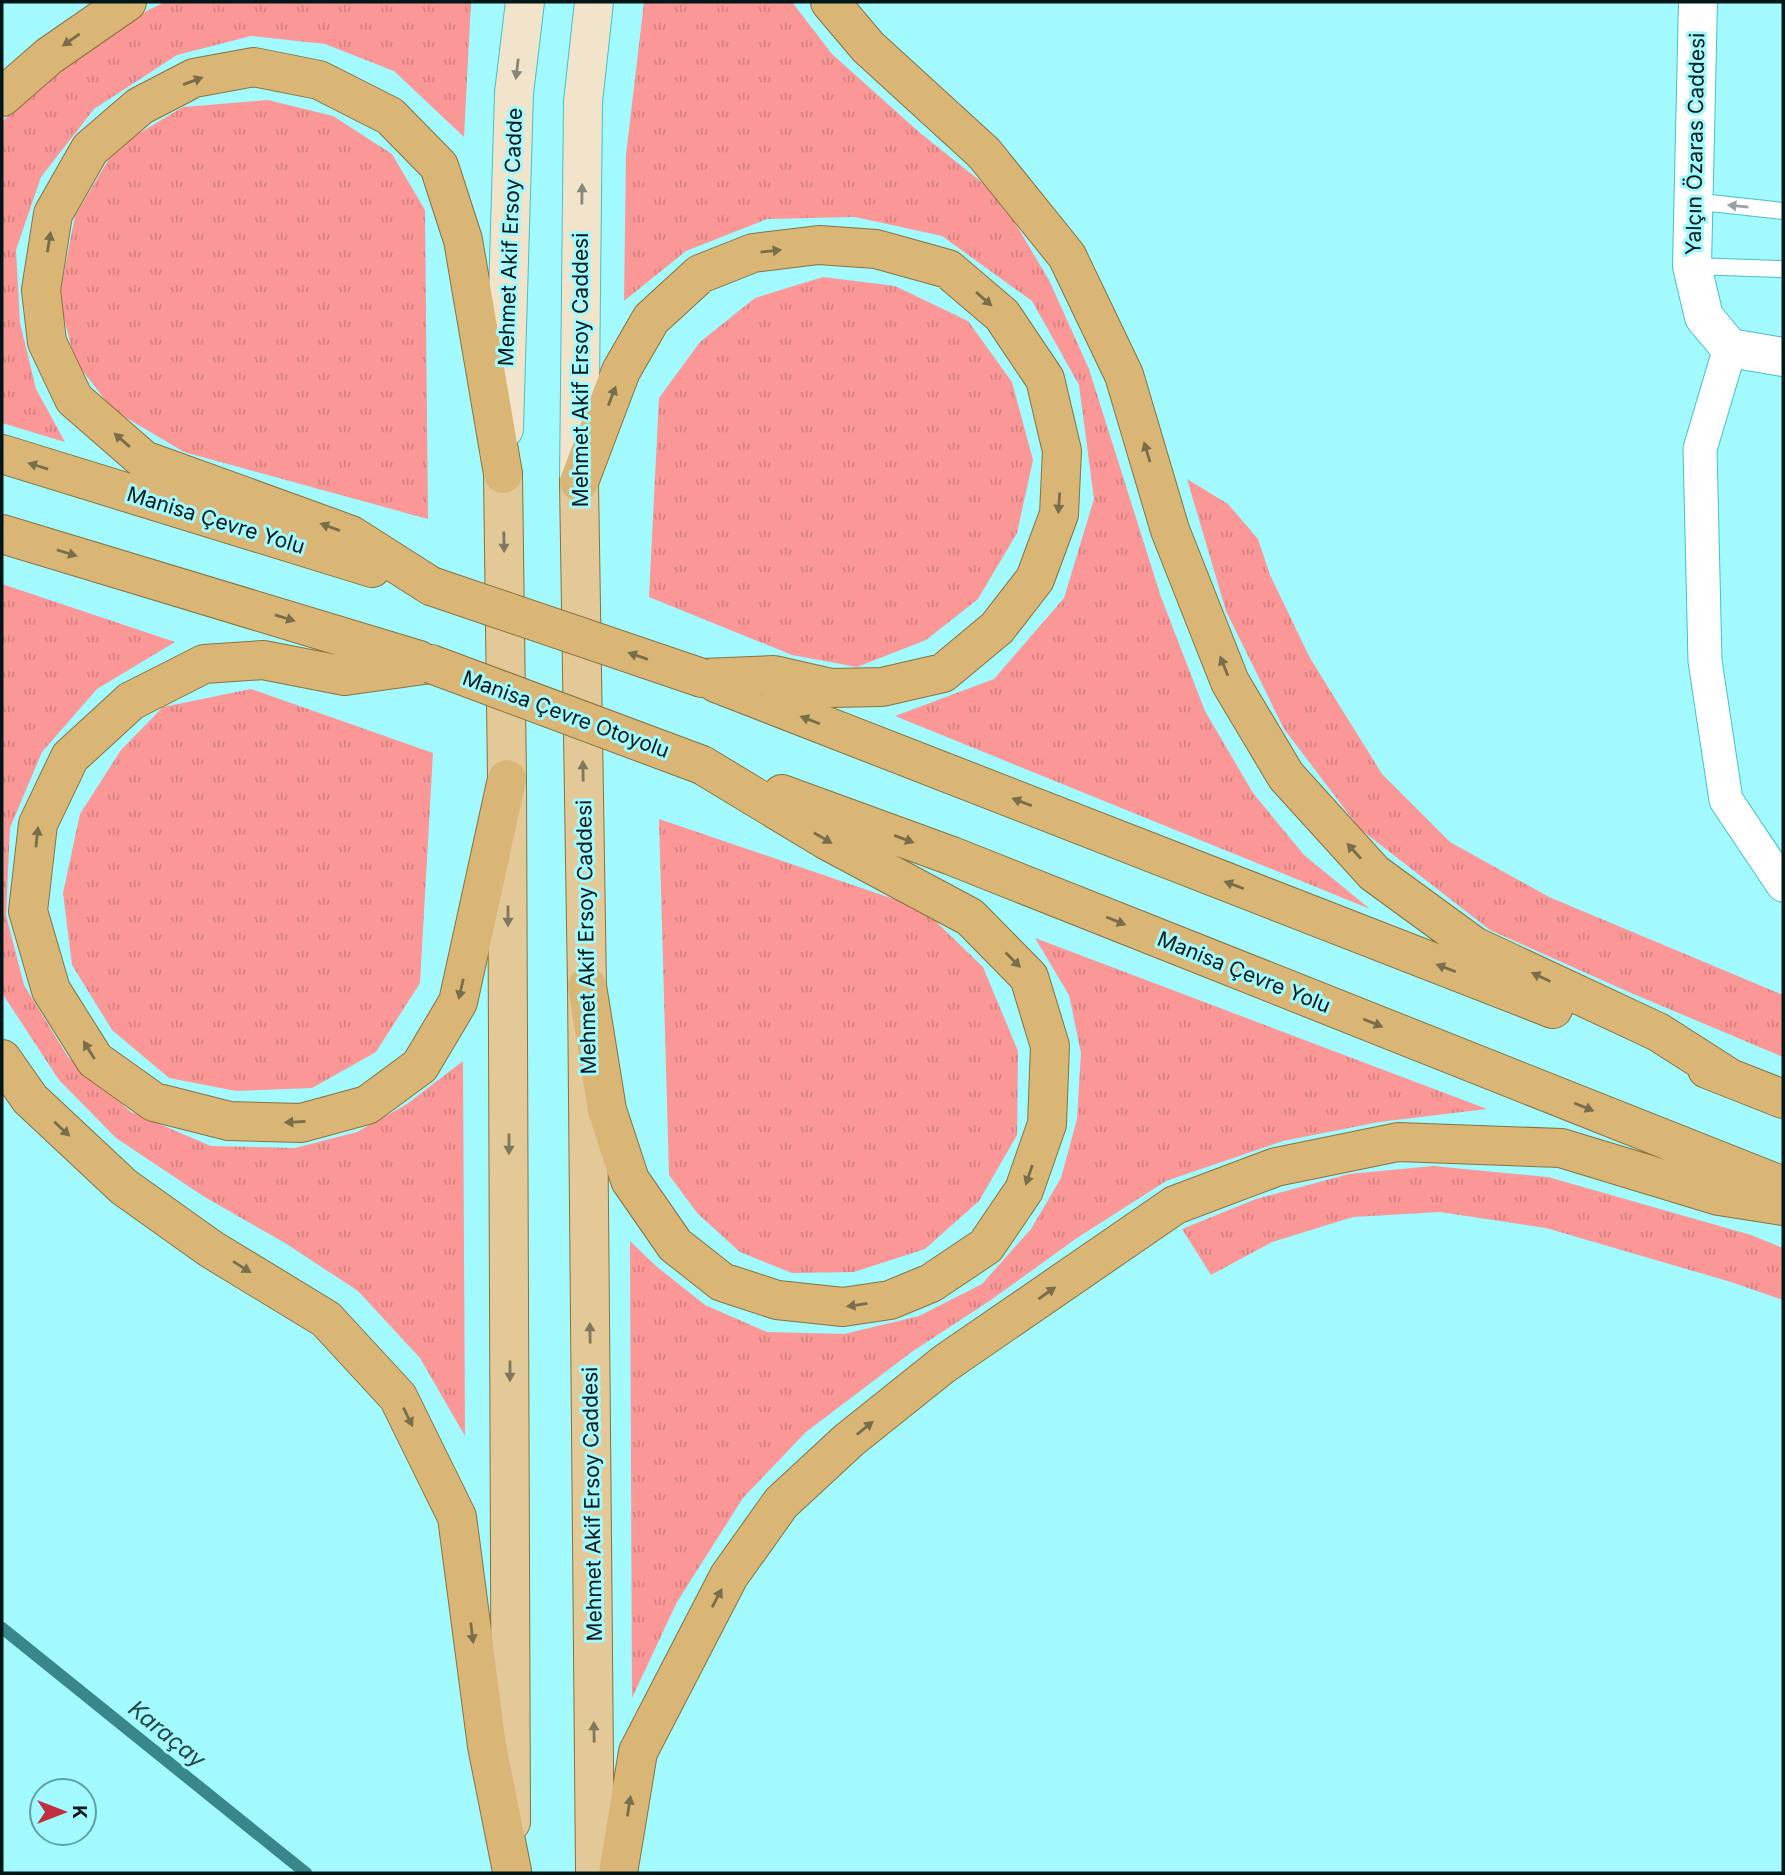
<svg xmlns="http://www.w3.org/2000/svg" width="1785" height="1875" font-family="Inter,sans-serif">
	<defs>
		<pattern id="grass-tufts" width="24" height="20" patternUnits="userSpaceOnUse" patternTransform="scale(1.75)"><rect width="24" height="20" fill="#fb9797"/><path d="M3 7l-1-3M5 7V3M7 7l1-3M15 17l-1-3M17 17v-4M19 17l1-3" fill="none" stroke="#d58181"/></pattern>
	</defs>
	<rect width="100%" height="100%" fill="#a2faff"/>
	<!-- grass -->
	<path fill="url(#grass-tufts)" d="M166 2H471L464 137 394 71 325 44 251 36 177 55 94 109 41 177 16 250 20 323 36 389 65 442 2 423V122L47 76 150 9Z
		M644 2H792L832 54 919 132 999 196 1049 280 1089 369 1161 597 1205 711 1253 793 1304 855 1370 909 895 716 994 679 1064 598 1094 499 1079 385 1032 301 942 236 855 217 767 219 686 251 624 301 626 155Z
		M268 100 333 116 392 154 425 210 428 519 184 452 113 410 75 361 59 299 75 216 116 147 183 107Z
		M823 277 895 286 968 321 1012 382 1033 460 1017 533 978 599 926 640 857 667 792 655 649 597 659 398 700 342 755 298Z
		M1187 479 1228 504 1258 539 1270 575 1310 658 1382 774 1450 842 1549 897 1783 995V1057L1631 993 1490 930 1360 829 1284 729 1226 611Z
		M2 584 175 642 97 689 42 752 10 828 6 915 24 985 68 1057 131 1112 211 1146 295 1148 357 1132 407 1104 463 1061 465 1436 420 1358 358 1291 285 1243 203 1196 116 1138 59 1080 2 993Z
		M251 689 433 753 420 983 376 1052 312 1088 236 1091 169 1078 112 1030 72 965 63 893 80 814 121 750 163 707Z
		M659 819 923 909 983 967 1018 1051 1017 1135 979 1201 925 1249 854 1272 792 1273 740 1252 698 1214 669 1175Z
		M1035 938 1487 1109 1379 1122 1283 1141 1166 1181 1077 1238 991 1300 913 1351 806 1432 743 1498 677 1602 632 1698 630 1241 656 1266 705 1305 767 1332 844 1334 919 1316 982 1284 1031 1229 1061 1178 1077 1119 1081 1053 1069 995Z
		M1433 1166 1548 1177 1751 1235 1783 1248V1300L1731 1282 1546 1228 1440 1212 1353 1217 1272 1242 1211 1275 1182 1229 1256 1199 1349 1174Z"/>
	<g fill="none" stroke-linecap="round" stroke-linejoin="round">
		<!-- stream -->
		<path stroke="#3a878b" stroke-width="12" d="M2 1628 306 1873"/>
		<defs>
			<path id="service" d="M1692 201 1783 211
				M1692 266 1783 269"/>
			<path id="minor" d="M1730 348 1700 449 1705 661 1726 800 1783 885"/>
			<path id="tertiary" d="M1698 2 1692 266 1704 317 1730 348 1783 357"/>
			<path id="secondary" d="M504 429 514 93 525 2
				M579 480 583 102 594 2"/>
			<path id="primary" d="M503 474 507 779 511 1822
				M579 482 587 986 595 1873"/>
			<path id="trunk" d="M830 2 868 47 984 153 1067 256 1124 375 1170 530 1230 682 1286 776 1374 873 1474 946 1658 1032 1730 1078
				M2 97 49 56 127 2
				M2 454 372 568
				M579 482 621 371 651 319 700 274 753 253 819 245 876 249 948 269 1002 315 1045 379 1062 451 1059 514 1035 579 997 628 943 673 882 687 831 688 774 675 702 678
				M2 534 419 660
				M431 586 351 535 144 460 74 399 47 342 41 290 53 214 90 149 140 106 194 78 254 67 319 80 390 116 439 166 463 240 503 474
				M431 664 345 676 263 660 204 664 131 701 70 757 38 824 28 911 51 990 95 1060 154 1102 229 1121 301 1123 367 1105 420 1066 458 1002 507 779
				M716 683 1553 1009
				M782 794 952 856 1783 1186
				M587 986 607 1110 630 1180 675 1245 722 1282 777 1300 843 1307 890 1300 931 1283 986 1246 1024 1190 1047 1124 1050 1046 1029 977 970 917 826 840 702 765
				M2 1059 30 1099 124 1187 211 1249 326 1319 398 1397 457 1517 487 1746 512 1871
				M1707 1069 1783 1099
				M618 1873 638 1752 729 1576 781 1503 849 1440 944 1364 1175 1205 1276 1167 1398 1142 1561 1148 1719 1196 1783 1206"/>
		</defs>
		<!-- service casing -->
		<use href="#service" stroke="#47c0c6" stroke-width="18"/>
		<!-- minor casing -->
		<use href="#minor" stroke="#47c0c6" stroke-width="35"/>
		<!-- tertiary casing -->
		<use href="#tertiary" stroke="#47c0c6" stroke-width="40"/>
		<!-- secondary casing -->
		<use href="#secondary" stroke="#47c0c6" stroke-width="40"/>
		<!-- primary casing -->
		<use href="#primary" stroke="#88723e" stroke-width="40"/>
		<!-- trunk casing -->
		<use href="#trunk" stroke="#88723e" stroke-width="40"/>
		<!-- service -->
		<use href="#service" stroke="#fff" stroke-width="16"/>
		<!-- minor -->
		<use href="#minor" stroke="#fff" stroke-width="33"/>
		<!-- tertiary -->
		<use href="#tertiary" stroke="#fff" stroke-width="38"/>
		<!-- secondary -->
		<use href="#secondary" stroke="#f1e4cb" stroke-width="38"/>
		<!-- primary -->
		<use href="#primary" stroke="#e3c898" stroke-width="38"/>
		<!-- trunk -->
		<use href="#trunk" stroke="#dab676" stroke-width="38"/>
		<defs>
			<path id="trunk-bridge" d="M431 586 702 678
				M431 664 702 765"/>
		</defs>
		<!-- trunk-bridge casing -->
		<use href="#trunk-bridge" stroke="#88723e" stroke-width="40" stroke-linecap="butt"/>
		<!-- trunk-bridge -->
		<use href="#trunk-bridge" stroke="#dab676" stroke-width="38"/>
	</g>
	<!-- one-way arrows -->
	<defs><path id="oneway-solid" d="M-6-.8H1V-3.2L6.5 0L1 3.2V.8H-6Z" transform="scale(1.75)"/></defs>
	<g fill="#786e4b">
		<use href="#oneway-solid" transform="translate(71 40) rotate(145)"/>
		<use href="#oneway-solid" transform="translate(193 81) rotate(-20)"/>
		<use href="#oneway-solid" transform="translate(49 242) rotate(-81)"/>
		<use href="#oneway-solid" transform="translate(771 251) rotate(-6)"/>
		<use href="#oneway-solid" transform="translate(984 299) rotate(41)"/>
		<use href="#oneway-solid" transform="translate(612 396) rotate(-69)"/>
		<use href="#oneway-solid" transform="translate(122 440) rotate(-139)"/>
		<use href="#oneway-solid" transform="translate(1147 452) rotate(-107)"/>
		<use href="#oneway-solid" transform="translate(38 466) rotate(-163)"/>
		<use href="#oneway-solid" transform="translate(1059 503) rotate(94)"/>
		<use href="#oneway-solid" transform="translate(330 527) rotate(-160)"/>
		<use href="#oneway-solid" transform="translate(67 553) rotate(17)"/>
		<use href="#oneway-solid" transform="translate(285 618) rotate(17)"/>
		<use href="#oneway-solid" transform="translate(638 656) rotate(-161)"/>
		<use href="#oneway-solid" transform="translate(1224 666) rotate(-112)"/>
		<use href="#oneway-solid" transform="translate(810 720) rotate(-159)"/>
		<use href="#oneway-solid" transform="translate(1022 802) rotate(-159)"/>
		<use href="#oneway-solid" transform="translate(37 837) rotate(-84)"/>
		<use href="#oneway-solid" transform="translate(823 838) rotate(30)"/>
		<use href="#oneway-solid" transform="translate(904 839) rotate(20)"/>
		<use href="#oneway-solid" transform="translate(1354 851) rotate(-132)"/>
		<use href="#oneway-solid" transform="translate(1234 885) rotate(-159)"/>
		<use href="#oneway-solid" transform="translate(1116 921) rotate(22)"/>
		<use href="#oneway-solid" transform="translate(1013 960) rotate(45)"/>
		<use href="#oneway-solid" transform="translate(1446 968) rotate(-159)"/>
		<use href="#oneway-solid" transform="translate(1541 977) rotate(-155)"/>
		<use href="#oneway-solid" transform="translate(461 989) rotate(103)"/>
		<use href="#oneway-solid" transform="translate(1373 1023) rotate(22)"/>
		<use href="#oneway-solid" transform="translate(89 1050) rotate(-122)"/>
		<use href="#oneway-solid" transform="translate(1584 1107) rotate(22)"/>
		<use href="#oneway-solid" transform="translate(295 1122) rotate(177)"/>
		<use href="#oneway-solid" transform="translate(62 1129) rotate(43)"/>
		<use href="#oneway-solid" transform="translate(1029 1175) rotate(109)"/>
		<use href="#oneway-solid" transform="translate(242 1267) rotate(32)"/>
		<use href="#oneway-solid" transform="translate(1047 1293) rotate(-35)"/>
		<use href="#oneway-solid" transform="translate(857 1305) rotate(171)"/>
		<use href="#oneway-solid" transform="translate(408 1417) rotate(64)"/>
		<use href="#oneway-solid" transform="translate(865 1428) rotate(-39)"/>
		<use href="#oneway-solid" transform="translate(717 1598) rotate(-62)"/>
		<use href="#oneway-solid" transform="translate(472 1633) rotate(83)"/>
		<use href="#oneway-solid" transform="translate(629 1806) rotate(-81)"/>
	</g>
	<g fill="#85877a">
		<use href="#oneway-solid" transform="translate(517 69) rotate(97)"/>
		<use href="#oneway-solid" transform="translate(582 194) rotate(-89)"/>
	</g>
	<use fill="#99a2a2" href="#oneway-solid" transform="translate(1738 206) rotate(-174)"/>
	<g fill="#7d785e">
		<use href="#oneway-solid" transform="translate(504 542) rotate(89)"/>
		<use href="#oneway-solid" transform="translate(583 771) rotate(-91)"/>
		<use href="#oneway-solid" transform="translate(508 916) rotate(90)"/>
		<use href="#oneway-solid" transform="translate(509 1144) rotate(90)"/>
		<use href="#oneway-solid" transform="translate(590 1333) rotate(-91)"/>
		<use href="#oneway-solid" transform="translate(510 1371) rotate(90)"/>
		<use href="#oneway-solid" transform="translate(594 1732) rotate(-91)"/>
	</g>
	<g text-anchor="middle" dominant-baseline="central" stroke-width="6" stroke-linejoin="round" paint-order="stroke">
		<!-- street labels -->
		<g font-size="21" fill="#001617" stroke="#a2faff">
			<text transform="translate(1695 144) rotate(-89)">Yalçın Özaras Caddesi</text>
			<text transform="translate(510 237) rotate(-88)">Mehmet Akif Ersoy Cadde</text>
			<text transform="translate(580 370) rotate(-90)">Mehmet Akif Ersoy Caddesi</text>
			<text transform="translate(216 520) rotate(17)">Manisa Çevre Yolu</text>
			<text transform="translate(566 714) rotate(20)">Manisa Çevre Otoyolu</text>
			<text transform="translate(586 937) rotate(-91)">Mehmet Akif Ersoy Caddesi</text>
			<text transform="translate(1244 972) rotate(22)">Manisa Çevre Yolu</text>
			<text transform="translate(592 1504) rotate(-91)">Mehmet Akif Ersoy Caddesi</text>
		</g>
		<!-- water labels -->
		<g font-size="23" font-style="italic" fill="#264547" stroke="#a2faff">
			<text transform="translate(167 1734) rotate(39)">Karaçay</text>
		</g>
	</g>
	<!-- border -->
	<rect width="1785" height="1875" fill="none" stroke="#001617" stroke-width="7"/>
	<!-- north arrow -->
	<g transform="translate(63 1812) rotate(90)"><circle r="33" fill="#a2faff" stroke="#619fa2" stroke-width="2"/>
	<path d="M0-5L12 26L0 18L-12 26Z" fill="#c03040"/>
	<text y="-10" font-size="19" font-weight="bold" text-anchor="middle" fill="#001617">K</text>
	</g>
</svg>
